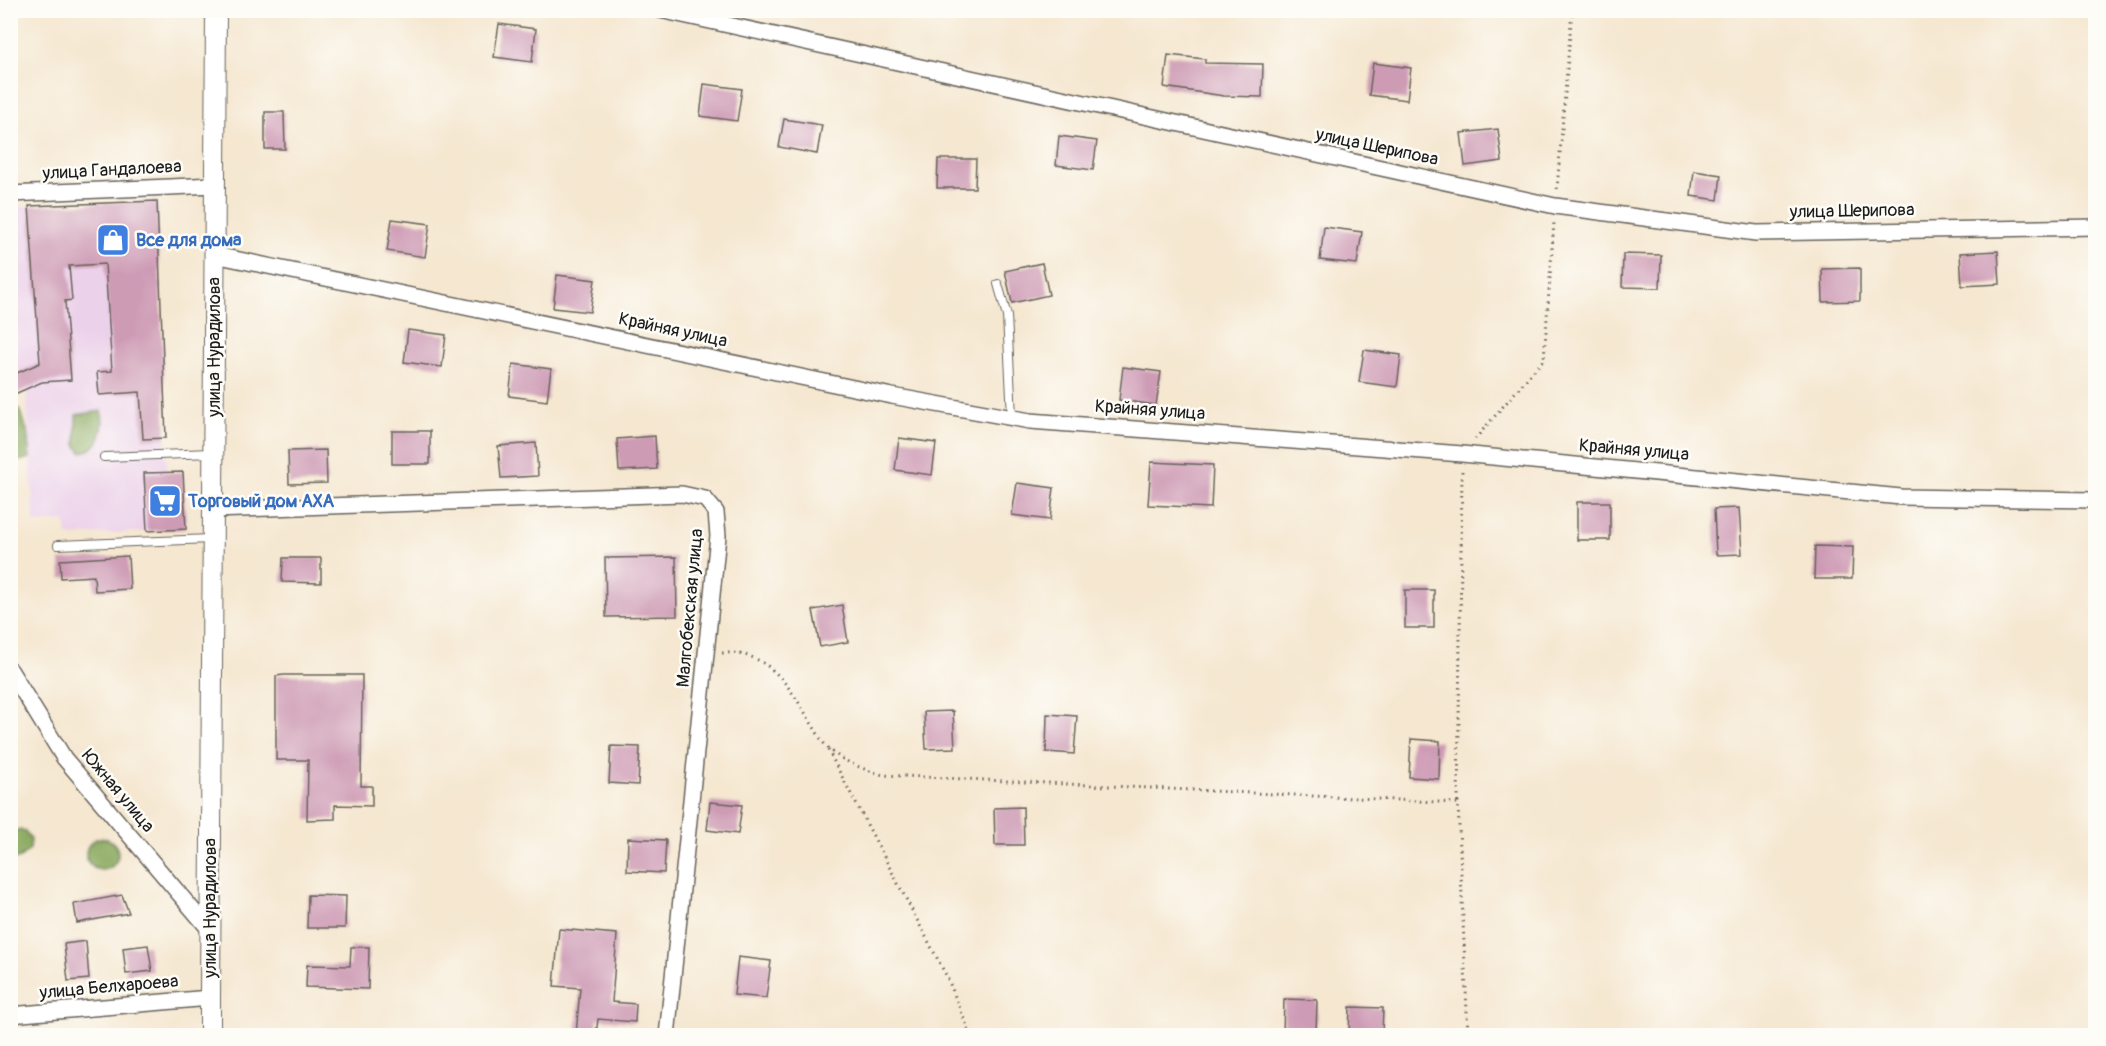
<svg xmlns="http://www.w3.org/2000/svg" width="2106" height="1046" font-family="Pangolin,sans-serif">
	<rect width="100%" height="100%" fill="#fdfcf7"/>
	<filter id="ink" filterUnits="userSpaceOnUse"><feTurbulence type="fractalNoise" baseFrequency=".0167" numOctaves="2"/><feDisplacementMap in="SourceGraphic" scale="12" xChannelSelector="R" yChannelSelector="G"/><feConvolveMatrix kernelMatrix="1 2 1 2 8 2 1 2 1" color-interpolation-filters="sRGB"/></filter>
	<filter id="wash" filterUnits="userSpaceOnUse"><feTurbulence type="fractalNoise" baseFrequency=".008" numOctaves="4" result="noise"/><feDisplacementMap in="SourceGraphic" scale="24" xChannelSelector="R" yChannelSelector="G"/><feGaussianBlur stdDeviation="1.35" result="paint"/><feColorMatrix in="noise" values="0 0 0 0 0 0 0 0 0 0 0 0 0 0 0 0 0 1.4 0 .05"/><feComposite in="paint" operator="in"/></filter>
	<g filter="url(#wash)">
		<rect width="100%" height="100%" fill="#f5e7d0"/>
		<!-- built -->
		<path fill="#ecd1ea" d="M157 201 167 472H183L186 529 67 536 65 521 34 523 26 389 11 396V207Z"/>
		<!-- forest -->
		<path fill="#86a65a" stroke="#51613b" stroke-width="1.5" d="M10 409H19L27 430 30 458 11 463Z
			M101 411C106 426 100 451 81 452L76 445V415Z
			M10 829 25 831 31 839 30 849C24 855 19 861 11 859Z
			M86 854a16 16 0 1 1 32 0a16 16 0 1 1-32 0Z"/>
		<g id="blocks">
			<!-- building -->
			<path fill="#ce9bb5" d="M499 24 536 29 532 62 494 57Z
				M1168 55 1205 59V63L1263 64 1262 97 1224 96 1164 87Z
				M1373 63 1411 68 1407 100 1369 95Z
				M704 84 742 89 737 121 700 116Z
				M265 112H284L285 149H265Z
				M784 119 822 125 817 154 779 147Z
				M1498 129 1502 161 1465 166 1461 133Z
				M1059 136 1097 141 1093 170 1056 165Z
				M938 159H976L975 188H937Z
				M1694 171 1721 175 1718 200 1691 196Z
				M157 201 166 438 143 439 140 392 99 395 97 372 112 371 105 264 69 266 72 300 65 301 71 380 42 382 10 396V376L40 363 29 206Z
				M392 219 430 224 425 257 387 251Z
				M1324 227 1362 232 1357 264 1320 260Z
				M1998 251 2000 284 1962 286 1960 253Z
				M1623 254 1661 255 1660 288 1622 287Z
				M1042 263 1049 295 1012 303 1005 271Z
				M1860 268V301L1823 302 1822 269Z
				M557 275 595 280 590 312 553 308Z
				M408 330 446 335 442 367 404 362Z
				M1364 350 1401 355 1397 387 1359 382Z
				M513 364 551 369 547 401 509 396Z
				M1123 367 1161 372 1156 405 1119 400Z
				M392 431H430V464H392Z
				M655 436 657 469 619 471 617 439Z
				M899 438 936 443 932 475 895 470Z
				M536 443 538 476 501 478 498 446Z
				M326 450 327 483 289 484 288 451Z
				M1151 462 1213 465 1211 508 1148 505Z
				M183 472 186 529 147 531 144 473Z
				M1017 483 1054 488 1050 520 1012 515Z
				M1577 502H1610V540H1577Z
				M1739 508 1742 554 1716 555 1714 509Z
				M1815 546 1853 547 1852 579H1814Z
				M128 556 130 589 95 591 94 576 61 578 60 560Z
				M676 557 677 616 606 617 605 558Z
				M283 558H321V583L282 582Z
				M1405 590H1434V628H1405Z
				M842 605 848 642 820 647 813 610Z
				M284 675H362L361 786H372V806L335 805V819L307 820 308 760H276V676Z
				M953 711 955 748 926 749 924 712Z
				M1047 714 1077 716 1074 754 1046 752Z
				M1411 739 1440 741 1439 779 1409 777Z
				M611 746 640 747 638 785 609 783Z
				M710 802 742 805 738 834 707 830Z
				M1023 807 1024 845H995L994 808Z
				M628 838 666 840 664 873 627 871Z
				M122 895 129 913 77 923 74 904Z
				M308 895 346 896 345 928H307Z
				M559 929 617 934 612 1002 636 1004 635 1022 598 1019 596 1035H576L580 988 554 986Z
				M86 941 89 979 68 981 64 944Z
				M148 945 152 971 126 974 123 948Z
				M351 947H369L368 989 306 987 307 965 350 966Z
				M738 957 771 961 766 998 734 995Z
				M1284 999 1317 1000 1316 1035H1283Z
				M1350 1007 1383 1008 1382 1035H1349Z"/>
		</g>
	</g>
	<g filter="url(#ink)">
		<use href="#blocks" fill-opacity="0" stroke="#68635b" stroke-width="1.5"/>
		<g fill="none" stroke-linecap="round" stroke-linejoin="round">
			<defs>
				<path id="service" d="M998 284 1007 316 1012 417
					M104 457 212 453
					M58 545 211 539"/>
				<path id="minor" d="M660 10 1555 206 1756 233 2096 227
					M10 194 215 185
					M215 255 892 396 1030 421 1462 454 1901 497 2096 500
					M213 510 682 494 705 499 716 512 718 536 667 1036
					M10 670 64 758 209 929
					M10 1015 210 998"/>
				<path id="tertiary" d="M210 987V1036
					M210 998 216 10"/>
			</defs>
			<!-- service casing -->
			<use href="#service" stroke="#68635b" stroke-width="10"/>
			<!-- minor casing -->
			<use href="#minor" stroke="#68635b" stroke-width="18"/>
			<!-- tertiary casing -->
			<use href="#tertiary" stroke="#68635b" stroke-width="22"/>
			<!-- path -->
			<path stroke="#68635b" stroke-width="3" stroke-dasharray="1.5 4.5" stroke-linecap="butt" d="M1557 189 1572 10
				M1475 439 1544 359 1554 222
				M1462 471 1458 803 1468 1036
				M722 653C771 650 791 690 813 726 818 733 822 743 829 749 845 763 863 769 883 775L1458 803
				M828 750 947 977 967 1026 968 1036"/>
			<!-- service -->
			<use href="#service" stroke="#fff" stroke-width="8"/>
			<!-- minor -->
			<use href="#minor" stroke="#fff" stroke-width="15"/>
			<!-- tertiary -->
			<use href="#tertiary" stroke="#fff" stroke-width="20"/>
		</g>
	</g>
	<!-- icons -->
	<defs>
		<symbol id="shop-square" viewBox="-11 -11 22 22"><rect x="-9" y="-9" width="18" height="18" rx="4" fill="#3f7fe0" stroke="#fdfcf7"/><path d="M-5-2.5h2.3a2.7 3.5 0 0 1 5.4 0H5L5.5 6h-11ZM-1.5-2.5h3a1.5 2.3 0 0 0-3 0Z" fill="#fff"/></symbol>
		<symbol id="supermarket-square" viewBox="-11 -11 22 22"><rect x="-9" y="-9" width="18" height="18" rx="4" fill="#3f7fe0" stroke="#fdfcf7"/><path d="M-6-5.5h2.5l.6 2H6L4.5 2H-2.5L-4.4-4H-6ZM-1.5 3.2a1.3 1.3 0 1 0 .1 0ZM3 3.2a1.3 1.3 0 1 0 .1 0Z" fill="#fff"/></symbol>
	</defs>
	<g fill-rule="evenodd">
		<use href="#shop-square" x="94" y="221" width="38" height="38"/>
		<use href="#supermarket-square" x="146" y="482" width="38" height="38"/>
	</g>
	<g text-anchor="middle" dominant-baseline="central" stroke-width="5" stroke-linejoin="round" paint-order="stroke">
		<!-- street labels -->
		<g font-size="18" fill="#1c1c1c" stroke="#fdfcf7">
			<text transform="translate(1377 147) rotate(12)">улица Шерипова</text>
			<text transform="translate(112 170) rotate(-3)">улица Гандалоева</text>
			<text transform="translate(1852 211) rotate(-1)">улица Шерипова</text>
			<text transform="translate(673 330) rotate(12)">Крайняя улица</text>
			<text transform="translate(214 347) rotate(-90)">улица Нурадилова</text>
			<text transform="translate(1150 410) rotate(4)">Крайняя улица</text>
			<text transform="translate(1634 450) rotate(5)">Крайняя улица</text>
			<text transform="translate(690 608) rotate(-85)">Малгобекская улица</text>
			<text transform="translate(118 791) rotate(50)">Южная улица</text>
			<text transform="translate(210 908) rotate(-90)">улица Нурадилова</text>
			<text transform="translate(109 987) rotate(-5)">улица Белхароева</text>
		</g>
		<!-- shop labels -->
		<g font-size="18" font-weight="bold" fill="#366cbe" stroke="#fdfcf7" text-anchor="start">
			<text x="136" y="240">Все для дома</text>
			<text x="188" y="501">Торговый дом АХА</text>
		</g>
	</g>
	<!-- margin -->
	<rect width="2106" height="1046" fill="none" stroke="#fdfcf7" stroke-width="36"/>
</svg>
